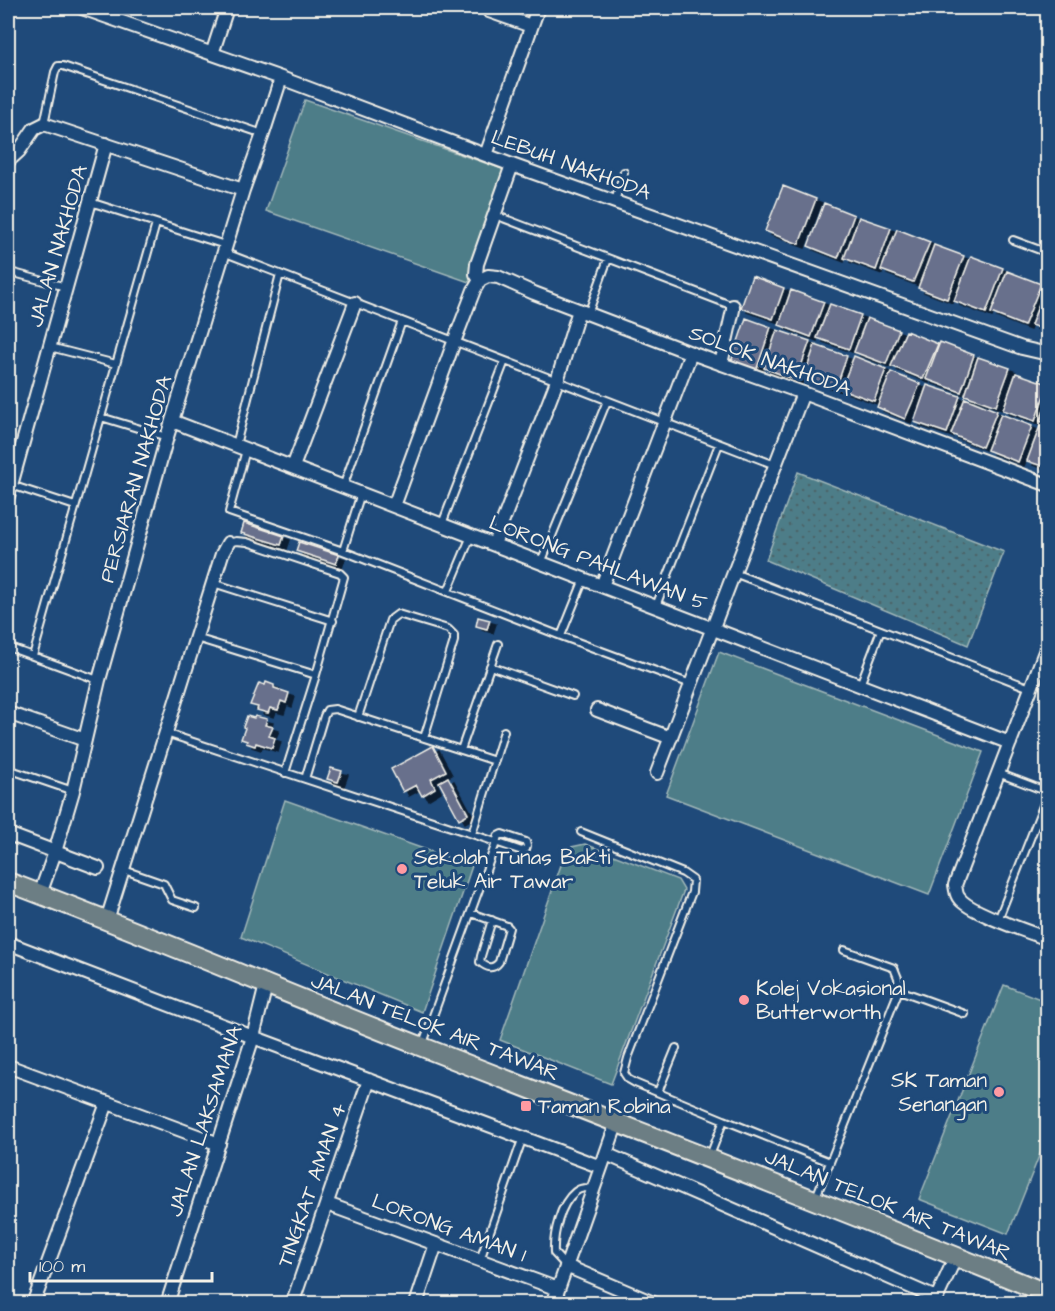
<svg xmlns="http://www.w3.org/2000/svg" width="1055" height="1311" font-family="'Architects Daughter',sans-serif">
	<defs>
		<pattern id="grass-dots" width="8" height="8" patternUnits="userSpaceOnUse" patternTransform="scale(1.5)"><rect width="8" height="8" fill="#4e7d88"/><path d="M2 2h.1M6 6h.1" fill="none" stroke="#4c656a" stroke-width="1.8" stroke-linecap="round"/></pattern>
		<filter id="shadow"><feDropShadow dx="6" dy="4" stdDeviation="0" flood-color="#0009"/></filter>
	</defs>
	<rect width="100%" height="100%" fill="#1f4a7a"/>
	<filter id="ink" filterUnits="userSpaceOnUse"><feTurbulence type="fractalNoise" baseFrequency=".0167" numOctaves="2"/><feDisplacementMap in="SourceGraphic" scale="12" xChannelSelector="R" yChannelSelector="G"/><feConvolveMatrix kernelMatrix="1 2 1 2 8 2 1 2 1" color-interpolation-filters="sRGB"/></filter>
	<g filter="url(#ink)">
		<!-- grass -->
		<path fill="url(#grass-dots)" stroke="#a1b7b8" stroke-width="1.5" d="M798 472 1004 552 968 645 766 560Z"/>
		<!-- pitch -->
		<path fill="#4e7d88" stroke="#a1b7b8" stroke-width="1.5" d="M305 100 508 171 469 282 266 211Z
			M719 652 983 752 929 895 666 795Z
			M285 800 472 866 422 1012 241 937Z
			M585 844 678 880 684 890 611 1084 500 1040 567 848Z
			M1004 985 1048 1002 1047 1136 1008 1234 919 1199Z"/>
		<!-- building -->
		<path fill="#686f8c" stroke="#f4f1e8" stroke-width="1.5" filter="url(#shadow)" d="M783 186 816 199 799 244 765 231Z
			M824 203 854 215 838 258 808 246Z
			M859 217 891 228 876 270 844 258Z
			M897 229 930 242 913 282 881 270Z
			M934 245 964 256 947 299 918 288Z
			M971 256 1003 268 986 313 954 301Z
			M1007 271 1041 284 1024 326 991 313Z
			M752 276 784 288 773 319 741 308Z
			M1047 283H1048V331L1031 325Z
			M791 290 824 302 811 337 779 325Z
			M830 304 861 315 849 349 817 338Z
			M746 318 771 327 756 371 731 362Z
			M867 318 899 330 886 364 854 352Z
			M777 330 810 341 796 380 764 368Z
			M906 331 938 344 923 379 891 366Z
			M940 342 974 355 961 392 926 379Z
			M815 345 847 356 836 388 804 377Z
			M854 356 886 369 874 401 841 389Z
			M978 357 1010 368 996 406 965 395Z
			M891 372 920 384 905 419 877 407Z
			M1016 373 1048 384 1035 421 1003 410Z
			M927 385 960 396 947 433 914 422Z
			M965 398 997 411 982 447 951 434Z
			M1048 400V424L1040 421Z
			M1001 414 1032 426 1018 462 987 450Z
			M1040 426 1048 428V468L1027 461Z
			M244 523 284 536 281 545 241 533Z
			M299 542 339 555 336 564 296 551Z
			M478 617 490 620 487 629 476 626Z
			M266 682 274 685V688L289 693 286 703 281 701 278 710 270 708 268 713 257 710 258 707 250 705 259 683 265 685Z
			M247 716 254 718 255 716 267 719 265 725 273 727 269 736 275 738 272 748 256 743 255 746 246 743 247 741 241 739 245 728 243 727Z
			M433 746 446 771 431 779 435 788 422 796 416 785 403 792 391 769Z
			M331 768 342 771 338 782 327 779Z
			M448 777 468 814 459 819 439 782Z"/>
		<g fill="none" stroke-linecap="round" stroke-linejoin="round">
			<defs>
				<path id="lane" d="M44 124 55 72 58 66H63L263 134
					M615 201 624 172
					M90 202 225 245
					M495 215 733 306
					M1013 240 1048 253
					M223 252 775 465
					M8 278 14 273 66 287
					M588 314 608 259
					M50 347 116 364
					M101 417 167 437
					M236 445 280 274
					M246 450 229 512 343 551 561 636 691 684
					M8 455 18 458
					M11 485 75 506
					M343 487 402 321
					M442 524 505 361
					M228 543 236 541 247 542 340 573 344 577 316 675 285 773
					M343 551 361 493
					M541 563 607 401
					M734 573 1030 688
					M213 583 333 621
					M448 591 471 536
					M656 606 719 444
					M561 636 584 579
					M196 638 316 675
					M8 647 98 680
					M33 656 156 224
					M490 666 573 696
					M860 685 881 630
					M358 717 390 620 398 614 448 629 454 635V641L424 738
					M166 733 472 834 522 851 526 849 527 846 526 842 502 834 498 836 496 843 422 1046
					M461 750 498 644
					M8 769 73 791
					M998 773 1048 792
					M305 779 324 716 327 710 335 709 495 761
					M581 832 683 873 693 880 692 892 628 1058 624 1073 628 1079 635 1083 724 1120
					M472 834 504 731
					M124 870 164 884 172 900 196 908
					M471 913 507 926 509 928 499 962C493 970 487 968 480 962L481 956 492 920
					M998 920 1048 793
					M899 990 965 1014
					M658 1092 676 1048
					M709 1158 724 1120 830 1162
					M816 1197 899 990 898 978 894 968 844 950
					M480 1260 523 1137
					M566 1266 554 1253C553 1234 560 1204 575 1192 581 1187 587 1188 593 1189"/>
				<path id="street" d="M82 8 281 78 512 165 1022 348 1048 354
					M489 11 531 26
					M212 54 227 8
					M486 155 538 8
					M8 161 19 151 34 129 44 124 243 190
					M480 280 488 276 498 277 534 293 691 353 803 393 1048 485
					M480 280 476 274 477 264 512 165
					M721 364 733 310V306
					M172 421 1010 743
					M293 467 355 303
					M8 496 106 144
					M394 506 454 342 474 290 480 280
					M494 544 557 381 579 310
					M602 586 691 353
					M1048 644 955 885C956 889 956 895 959 898 968 912 1029 932 1048 939
					M597 710 671 738
					M8 713 85 740
					M657 773 803 393
					M8 834 98 868
					M40 894 55 852 73 791 99 680 167 437 243 190 263 134 281 78
					M107 920 222 554 228 543
					M8 943 253 1037 601 1167
					M8 1066 219 1144
					M606 1154 936 1298
					M327 1204 558 1289
					M566 1266 656 1304
					M33 1304 107 1103
					M167 1304 253 1037 266 985
					M292 1304 369 1080
					M416 1304 436 1244
					M553 1304 617 1122
					M934 1304 956 1256"/>
				<path id="primary" d="M8 882C146 934 282 992 420 1046 629 1128 840 1208 1048 1294"/>
			</defs>
			<!-- lane casing -->
			<use href="#lane" stroke="#f4f1e8" stroke-width="10"/>
			<!-- street casing -->
			<use href="#street" stroke="#f4f1e8" stroke-width="16"/>
			<!-- primary casing -->
			<use href="#primary" stroke="#f4f1e8" stroke-width="22"/>
			<!-- lane -->
			<use href="#lane" stroke="#1f4a7a" stroke-width="6"/>
			<!-- street -->
			<use href="#street" stroke="#1f4a7a" stroke-width="12"/>
			<!-- primary -->
			<use href="#primary" stroke="#6c7e84" stroke-width="18"/>
		</g>
	</g>
	<!-- markers -->
	<g fill="#ff9aa2" stroke="#1f4a7a" stroke-width="2">
		<circle cx="402" cy="869" r="6"/>
		<circle cx="744" cy="1000" r="6"/>
		<circle cx="999" cy="1092" r="6"/>
		<rect x="520" y="1100" width="12" height="12" rx="3"/>
	</g>
	<g text-anchor="middle" dominant-baseline="central" stroke-width="6" stroke-linejoin="round" paint-order="stroke">
		<!-- street labels -->
		<g font-size="21" fill="#f4f1e8" stroke="#1f4a7a">
			<text transform="translate(571 165) rotate(20)">LEBUH NAKHODA</text>
			<text transform="translate(58 246) rotate(-74)">JALAN NAKHODA</text>
			<text transform="translate(770 361) rotate(20)">SOLOK NAKHODA</text>
			<text transform="translate(136 479) rotate(-74)">PERSIARAN NAKHODA</text>
			<text transform="translate(598 563) rotate(21)">LORONG PAHLAWAN 5</text>
			<text transform="translate(435 1027) rotate(21)">JALAN TELOK AIR TAWAR</text>
			<text transform="translate(205 1121) rotate(-72)">JALAN LAKSAMANA</text>
			<text transform="translate(312 1185) rotate(-71)">TINGKAT AMAN 4</text>
			<text transform="translate(888 1205) rotate(22)">JALAN TELOK AIR TAWAR</text>
			<text transform="translate(449 1228) rotate(20)">LORONG AMAN 1</text>
		</g>
		<!-- poi labels -->
		<g font-size="21" fill="#f4f1e8" stroke="#1f4a7a" text-anchor="start">
			<text x="414" y="857">Sekolah Tunas Bakti<tspan x="414" dy="24">Teluk Air Tawar</tspan></text>
			<text x="756" y="988">Kolej Vokasional<tspan x="756" dy="24">Butterworth</tspan></text>
			<text x="987" y="1080" text-anchor="end">SK Taman<tspan x="987" dy="24">Senangan</tspan></text>
			<text x="538" y="1106">Taman Robina</text>
		</g>
	</g>
	<!-- margin -->
	<rect width="1055" height="1311" fill="none" stroke="#1f4a7a" stroke-width="30"/>
	<rect x="15" y="15" width="1025" height="1281" fill="none" stroke="#f4f1e8" stroke-width="2" filter="url(#ink)"/>
	<!-- scale -->
	<path d="M30 1272v9h182v-9" fill="none" stroke="#f4f1e8" stroke-width="3"/>
	<text x="39" y="1272" font-size="18" fill="#f4f1e8" stroke="#1f4a7a" stroke-width="4.5" paint-order="stroke">100 m</text>
</svg>
